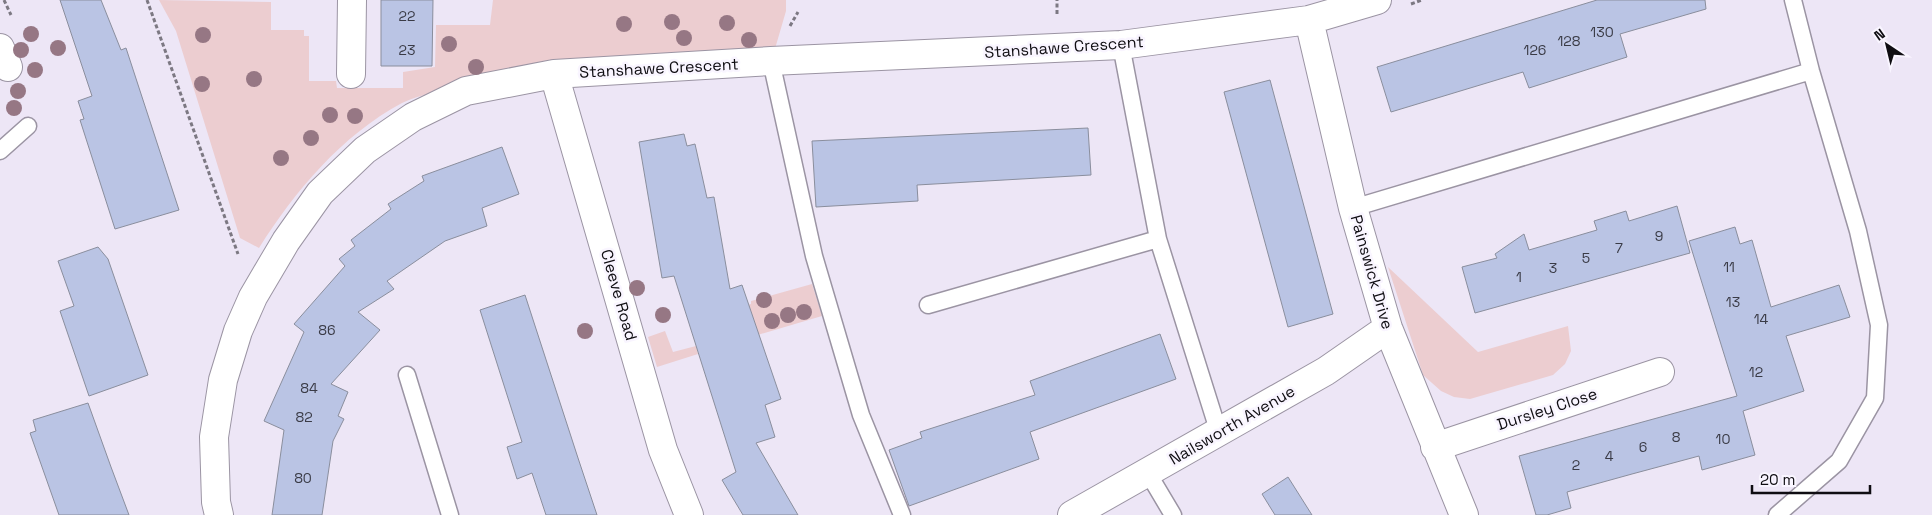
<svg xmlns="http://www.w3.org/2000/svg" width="1932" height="515" font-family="'Space Grotesk',sans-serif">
	<rect width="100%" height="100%" fill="#ede6f6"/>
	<!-- green -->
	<path fill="#eccdd0" d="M159 0 271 2V30H304V36H309V81H336L337 88H403V72L435 67 436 25H490L493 0H786V11L772 59 442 90C429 94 414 97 402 103 342 135 295 191 259 248L240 238 176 31Z
		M1388 267 1478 352 1568 326 1571 351 1565 364 1553 375 1470 399 1454 397 1441 391 1423 375Z
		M812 284 822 316 744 339 735 309 751 304V301Z
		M665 331 673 352 696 346 698 354 657 367 648 337Z"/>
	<!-- building -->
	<path fill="#bac4e4" stroke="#8a8e9d" d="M60 0H101L121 50 126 48 179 210 115 229 80 120 84 119 78 101 92 96Z
		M381 0H433L432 66H381Z
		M1597 0H1705L1706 9 1620 34 1627 57 1529 88 1523 72 1391 112 1377 67Z
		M1270 80 1333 314 1288 327 1224 92Z
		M1088 128 1091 175 917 185 918 201 816 207 812 141Z
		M684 134 687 146 695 144 707 198 714 197 730 289 742 285 781 399 765 405 775 437 756 443 798 515H743L722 480 736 472 674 276 662 278 639 142Z
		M502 147 519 194 482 208 487 226 445 241 387 281 394 289 358 312 380 330 331 384 348 392 338 416 344 419 333 441 322 515H272L284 430 264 421 304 332 294 324 345 266 339 259 355 246 351 240 391 209 388 204 424 181 422 176Z
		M1677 206 1690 253 1475 313 1462 267 1497 258 1495 254 1524 234 1529 250 1597 230 1594 221 1626 211 1629 221Z
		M1735 227 1740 244 1752 240 1771 307 1839 285 1850 317 1786 336 1804 391 1743 411 1755 455 1702 470 1699 456 1632 474 1567 492 1571 508 1547 515H1536L1519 456 1737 396 1689 241Z
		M98 247 108 259 148 375 89 396 60 311 74 306 58 261Z
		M525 295 578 458 597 515H546L532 473 517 479 507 447 522 442 480 310Z
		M1160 334 1176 379 1030 432 1039 459 909 506 889 450 922 438 920 432 1035 395 1030 381Z
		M88 403 111 467 129 515H59L30 433 36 431 33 420Z
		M1288 477 1312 515H1275L1262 494Z"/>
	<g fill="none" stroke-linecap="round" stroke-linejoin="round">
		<defs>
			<path id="service" d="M1121 45 1158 239 1219 433
				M771 61 814 256 861 415 902 515
				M0 151 28 126
				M1353 208 1811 71
				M928 305 1158 239
				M407 375 450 515
				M1148 473 1173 515
				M1777 515 1839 461 1875 398 1879 325 1858 231 1811 71 1793 0"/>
			<path id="minor" d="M1309 20 1353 208 1388 328 1464 515
				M0 48 8 67
				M351 74 352 0
				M554 74 663 450 689 515
				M1435 447 1660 372
				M219 515 216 502 214 437 223 380 238 331 253 297 286 241 320 193 365 150 413 117 466 91 554 74 771 61 1121 45 1309 20 1377 0
				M1072 515 1326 371 1388 328"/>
		</defs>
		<!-- service casing -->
		<use href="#service" stroke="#9b94a3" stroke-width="19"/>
		<!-- minor casing -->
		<use href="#minor" stroke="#9b94a3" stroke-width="30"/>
		<!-- path -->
		<path stroke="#7c7882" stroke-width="3" stroke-dasharray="4 2.5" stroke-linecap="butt" d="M4 0 11 15
			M147 0 238 254
			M1411 4 1422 0
			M1057 14V0
			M790 26 798 12"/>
		<!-- service -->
		<use href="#service" stroke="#fff" stroke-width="16"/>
		<!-- minor -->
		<use href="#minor" stroke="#fff" stroke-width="28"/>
	</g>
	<!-- trees -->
	<g fill="#967784">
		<circle cx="672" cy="22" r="8"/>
		<circle cx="727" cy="23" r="8"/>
		<circle cx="624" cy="24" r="8"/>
		<circle cx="31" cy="34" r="8"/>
		<circle cx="203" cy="35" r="8"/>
		<circle cx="684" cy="38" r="8"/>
		<circle cx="749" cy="40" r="8"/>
		<circle cx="449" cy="44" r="8"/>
		<circle cx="58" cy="48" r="8"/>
		<circle cx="21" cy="50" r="8"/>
		<circle cx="476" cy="67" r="8"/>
		<circle cx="35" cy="70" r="8"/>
		<circle cx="254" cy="79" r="8"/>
		<circle cx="202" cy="84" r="8"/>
		<circle cx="18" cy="91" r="8"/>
		<circle cx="14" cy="108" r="8"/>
		<circle cx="330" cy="115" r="8"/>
		<circle cx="355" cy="116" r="8"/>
		<circle cx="311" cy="138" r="8"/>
		<circle cx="281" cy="158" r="8"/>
		<circle cx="637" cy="288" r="8"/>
		<circle cx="764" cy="300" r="8"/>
		<circle cx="804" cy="312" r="8"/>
		<circle cx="663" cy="315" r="8"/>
		<circle cx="788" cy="315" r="8"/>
		<circle cx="772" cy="321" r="8"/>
		<circle cx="585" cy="331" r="8"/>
	</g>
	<g text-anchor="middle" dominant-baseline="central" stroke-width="5" stroke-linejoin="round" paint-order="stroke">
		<!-- number labels -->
		<g font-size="14" fill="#3a3b46">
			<text x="407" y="16">22</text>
			<text x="1602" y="32">130</text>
			<text x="1569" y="41">128</text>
			<text x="407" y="50">23</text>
			<text x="1535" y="50">126</text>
			<text x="1659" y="236">9</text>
			<text x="1619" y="248">7</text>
			<text x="1586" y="258">5</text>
			<text x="1729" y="267">11</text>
			<text x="1553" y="268">3</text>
			<text x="1519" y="277">1</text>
			<text x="1733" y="302">13</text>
			<text x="1761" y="319">14</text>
			<text x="327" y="330">86</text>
			<text x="1756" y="372">12</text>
			<text x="309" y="388">84</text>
			<text x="304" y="417">82</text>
			<text x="1676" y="437">8</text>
			<text x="1723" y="439">10</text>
			<text x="1643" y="447">6</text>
			<text x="1609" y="456">4</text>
			<text x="1576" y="465">2</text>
			<text x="303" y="478">80</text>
		</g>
		<!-- street labels -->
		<g font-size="16" fill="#0f0d12" stroke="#f9f5ff">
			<text transform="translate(1064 47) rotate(-4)">Stanshawe Crescent</text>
			<text transform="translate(659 68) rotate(-3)">Stanshawe Crescent</text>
			<text transform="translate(1372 272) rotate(74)">Painswick Drive</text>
			<text transform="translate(619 295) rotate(74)">Cleeve Road</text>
			<text transform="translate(1547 409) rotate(-18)">Dursley Close</text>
			<text transform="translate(1232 425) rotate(-30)">Nailsworth Avenue</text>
		</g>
	</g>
	<!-- north arrow -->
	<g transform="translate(1887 45) rotate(325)" stroke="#f9f5ff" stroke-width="4" paint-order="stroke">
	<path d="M0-4L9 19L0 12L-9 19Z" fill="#0f0d12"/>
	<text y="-8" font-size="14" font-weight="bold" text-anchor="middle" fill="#0f0d12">N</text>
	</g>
	<!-- scale -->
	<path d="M1752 485v8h118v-8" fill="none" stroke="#0f0d12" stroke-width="2.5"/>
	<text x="1760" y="485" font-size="15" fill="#0f0d12" stroke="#f9f5ff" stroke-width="4" paint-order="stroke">20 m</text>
</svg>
